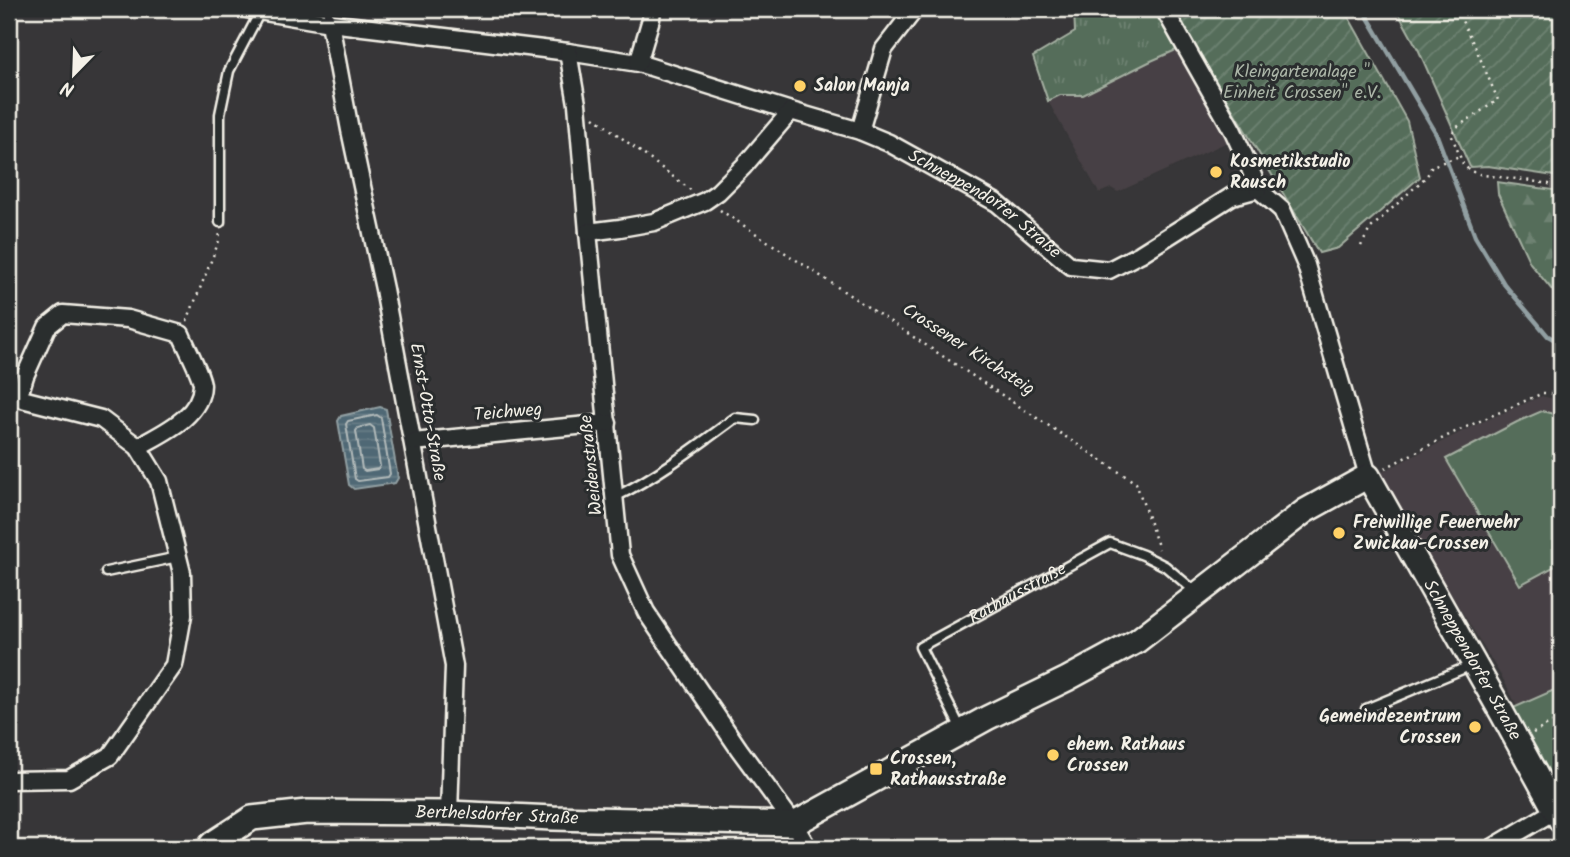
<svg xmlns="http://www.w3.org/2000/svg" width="1570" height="857" font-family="Kalam,sans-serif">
	<defs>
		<pattern id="grass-tufts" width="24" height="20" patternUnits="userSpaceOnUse" patternTransform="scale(1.75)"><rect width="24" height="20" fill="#556d5a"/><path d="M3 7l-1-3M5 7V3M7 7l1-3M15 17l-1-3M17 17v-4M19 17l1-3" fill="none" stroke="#6e8272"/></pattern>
		<pattern id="forest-firs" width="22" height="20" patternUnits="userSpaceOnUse" patternTransform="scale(1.75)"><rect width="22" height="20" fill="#556d5a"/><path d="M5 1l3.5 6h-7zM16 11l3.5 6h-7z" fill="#6e8272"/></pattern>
		<pattern id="garden-furrows" width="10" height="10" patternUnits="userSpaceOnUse" patternTransform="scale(1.75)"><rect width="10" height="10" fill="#556d5a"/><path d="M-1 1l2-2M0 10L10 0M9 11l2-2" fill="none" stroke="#6e8272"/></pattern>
		<pattern id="water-rules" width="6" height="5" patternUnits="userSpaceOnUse" patternTransform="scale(1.75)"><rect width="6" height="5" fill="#4f6874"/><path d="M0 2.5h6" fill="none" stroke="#697e88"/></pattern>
	</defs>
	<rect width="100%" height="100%" fill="#373638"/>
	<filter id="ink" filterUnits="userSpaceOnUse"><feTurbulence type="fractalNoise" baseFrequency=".0143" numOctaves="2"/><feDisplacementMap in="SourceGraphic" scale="14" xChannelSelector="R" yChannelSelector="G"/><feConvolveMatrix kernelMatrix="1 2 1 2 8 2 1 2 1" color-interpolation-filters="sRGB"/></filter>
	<g filter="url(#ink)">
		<!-- built -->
		<path fill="#474044" d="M1183 47 1234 139 1118 192 1111 188 1099 193 1048 101 1060 95H1083L1151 61Z
			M1542 396 1561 401V691L1517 706 1503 679 1378 474 1471 427Z"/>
		<!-- grass -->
		<path fill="url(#grass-tufts)" stroke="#a4afa1" stroke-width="2" d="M1074 9H1160L1183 47 1151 61 1083 95H1060L1048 101 1033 57 1075 32Z"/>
		<!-- forest -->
		<path fill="url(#forest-firs)" stroke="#a4afa1" stroke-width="2" d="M1497 182 1561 191V301L1530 263 1498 194Z"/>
		<!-- park -->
		<path fill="#556d5a" stroke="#a4afa1" stroke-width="2" d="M1542 411 1561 416V563L1520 585 1446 459 1517 422Z
			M1561 687V808L1502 713Z"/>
		<!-- garden -->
		<path fill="url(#garden-furrows)" stroke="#a4afa1" stroke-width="2" d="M1172 9H1344L1407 121 1420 177 1338 248 1319 253Z
			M1396 9H1561V177L1488 166 1470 167 1419 51Z"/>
		<!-- water -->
		<path fill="url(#water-rules)" stroke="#919fa2" stroke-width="2" d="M380 407 386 409 398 478 395 483 354 489 349 485 338 421 341 416Z"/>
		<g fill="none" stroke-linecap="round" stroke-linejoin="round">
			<!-- shore -->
			<path stroke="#b2baba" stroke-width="2" d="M377 415 381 418 390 474 388 477 358 481 355 479 346 424 348 421Z
				M370 425 374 428 380 466 378 469 365 471 362 469 356 431 358 428Z"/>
			<!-- stream -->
			<path stroke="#919fa2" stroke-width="4.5" d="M1363 9 1436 133 1475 236 1504 284 1548 336 1561 343"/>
			<defs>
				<g id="lane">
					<path d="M327 9 330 23"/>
					<path d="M220 222V114L229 71 260 12"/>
					<path d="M615 497C658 476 697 446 735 418L755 420"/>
					<path d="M106 572 178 557"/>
					<path d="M1366 709 1472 665"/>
					<path id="s1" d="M961 729 920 647 1110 543 1143 555 1165 566 1197 593"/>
				</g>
				<g id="street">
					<path id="s2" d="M247 9 330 23 568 52 638 63 791 111 860 131 889 143 997 203 1071 266 1109 270 1140 254 1232 196 1258 189 1282 210 1306 265 1368 476"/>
					<path d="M1164 9 1233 131 1249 166 1258 189"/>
					<path d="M330 23 350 130 384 289 454 666 449 813"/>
					<path d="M568 52 577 104 588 232 620 555 646 612 739 749 794 824 808 848"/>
					<path d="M638 63 651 19 652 9"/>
					<path d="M860 131 884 49 915 9"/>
					<path d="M588 232 620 228 654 222 705 201 718 192 744 166 791 111"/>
					<path d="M9 397 18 398 101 419 138 447 159 481 182 573 183 615 174 665 110 756 69 779 9 780"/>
					<path d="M18 398 25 376 47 327 63 314 128 319 181 334C185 344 202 376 202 385 201 417 162 433 138 447"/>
					<path d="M413 442 608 423"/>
					<path d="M1492 848 1561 807"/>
				</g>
				<g id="secondary">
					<path id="s3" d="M209 848 212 844 252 818 307 812 449 813 553 818 794 824 987 718 1067 679 1137 641 1305 511 1368 476 1502 713 1561 821"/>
				</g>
			</defs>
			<!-- lane casing -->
			<use href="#lane" stroke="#f4f1e8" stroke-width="13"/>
			<!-- street casing -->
			<use href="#street" stroke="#f4f1e8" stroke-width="21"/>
			<!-- secondary casing -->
			<use href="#secondary" stroke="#f4f1e8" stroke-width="28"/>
			<!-- path -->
			<path stroke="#f4f1e8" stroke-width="2.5" stroke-dasharray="2 5" stroke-linecap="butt" d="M1456 9 1477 51 1498 100 1457 127 1451 134 1463 164 1470 171 1483 175 1525 180 1561 186
				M594 117 692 191
				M720 210 1136 483 1159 549
				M1361 246 1370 229 1427 176 1432 166 1460 156
				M187 321 219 241 220 232
				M1385 468 1455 432 1543 393H1561
				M1533 733 1561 718"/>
			<!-- lane -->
			<use href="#lane" stroke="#2a2d2e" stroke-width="8"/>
			<!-- street -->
			<use href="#street" stroke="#2a2d2e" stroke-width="16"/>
			<!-- secondary -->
			<use href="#secondary" stroke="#2a2d2e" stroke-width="23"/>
		</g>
	</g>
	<!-- markers -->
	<g fill="#ffd166" stroke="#2a2d2e" stroke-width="2.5">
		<circle cx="800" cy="86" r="7"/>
		<circle cx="1216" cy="172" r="7"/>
		<circle cx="1339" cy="533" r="7"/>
		<circle cx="1475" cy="727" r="7"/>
		<circle cx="1053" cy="755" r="7"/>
		<rect x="869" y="762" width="14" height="14" rx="3.5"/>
	</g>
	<g text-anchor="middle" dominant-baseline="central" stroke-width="6" stroke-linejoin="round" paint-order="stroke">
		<!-- park labels -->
		<g font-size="18" fill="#acb6a8" stroke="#2a2d2e">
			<text x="1302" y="72">Kleingartenalage "<tspan x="1302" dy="21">Einheit Crossen" e.V.</tspan></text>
		</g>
		<!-- poi labels -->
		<g font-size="18" font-weight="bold" fill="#f4f1e8" stroke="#2a2d2e" text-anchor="start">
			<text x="814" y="86">Salon Manja</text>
			<text x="1230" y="162">Kosmetikstudio<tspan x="1230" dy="21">Rausch</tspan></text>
			<text x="1353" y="523">Freiwillige Feuerwehr<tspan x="1353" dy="21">Zwickau-Crossen</tspan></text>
			<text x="1461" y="717" text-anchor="end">Gemeindezentrum<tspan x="1461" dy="21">Crossen</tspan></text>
			<text x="1067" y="745">ehem. Rathaus<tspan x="1067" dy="21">Crossen</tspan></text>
			<text x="890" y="759">Crossen,<tspan x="890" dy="21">Rathausstraße</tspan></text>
		</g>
		<!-- street labels -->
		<g font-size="18" fill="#f4f1e8" stroke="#2a2d2e">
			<text stroke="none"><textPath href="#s2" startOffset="772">Schneppendorfer Straße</textPath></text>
			<text transform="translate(968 350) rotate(33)">Crossener Kirchsteig</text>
			<text transform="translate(427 412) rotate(80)">Ernst-Otto-Straße</text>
			<text transform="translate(508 413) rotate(-5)">Teichweg</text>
			<text transform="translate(592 465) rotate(-96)">Weidenstraße</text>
			<text stroke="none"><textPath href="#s1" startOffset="203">Rathausstraße</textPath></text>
			<text stroke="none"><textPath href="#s3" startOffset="1480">Schneppendorfer Straße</textPath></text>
			<text stroke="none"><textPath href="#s3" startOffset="298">Berthelsdorfer Straße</textPath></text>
		</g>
	</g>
	<!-- margin -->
	<rect width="1570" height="857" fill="none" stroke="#2a2d2e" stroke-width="35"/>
	<rect x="18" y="18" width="1535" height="822" fill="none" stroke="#f4f1e8" stroke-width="2.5" filter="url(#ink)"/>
	<!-- north arrow -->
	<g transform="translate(74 74) rotate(203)" stroke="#2a2d2e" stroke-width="5" paint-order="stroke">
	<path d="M0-5L12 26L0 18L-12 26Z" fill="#f4f1e8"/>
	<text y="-10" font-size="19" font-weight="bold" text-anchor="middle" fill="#f4f1e8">N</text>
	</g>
</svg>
